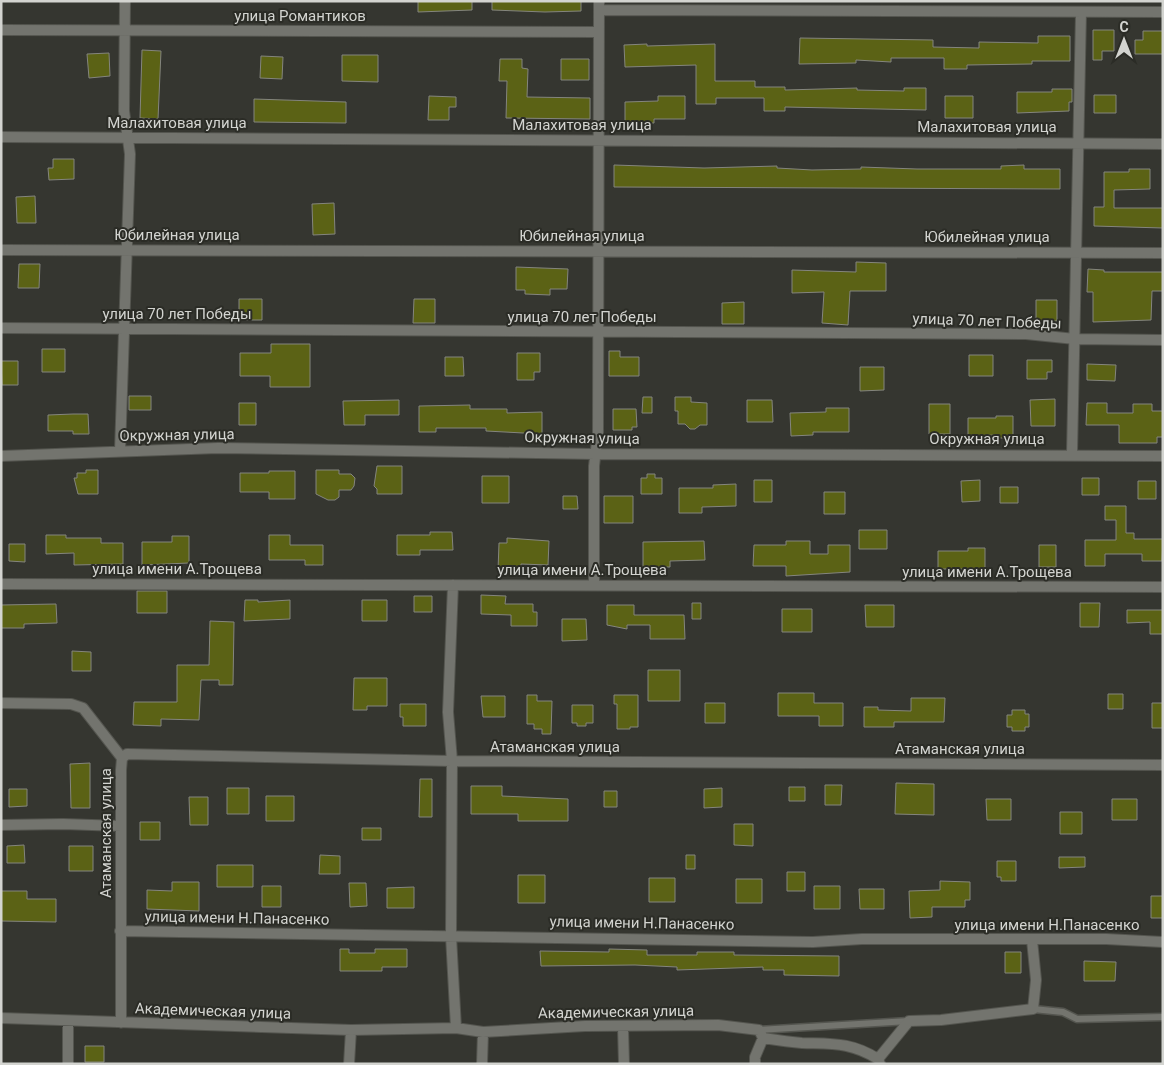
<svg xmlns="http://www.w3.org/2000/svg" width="1164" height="1065" font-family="Roboto,sans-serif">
	<rect width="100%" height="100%" fill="#353630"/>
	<!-- building -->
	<path fill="#5b6215" stroke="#84857e" d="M418 1H472V10L418 12Z
		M492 1H581V11L545 12 492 10Z
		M1093 30H1114V51H1102V60H1093Z
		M1143 31H1163V54H1135V40H1143Z
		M1038 36H1070V61H1032V64L967 65V69H944V58H891V62L856 60V63L799 64 800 38 933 40V47L979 48V42L1038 43Z
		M647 44V46L715 44V81H755V87H785V90L857 88V90L904 91V88H926V110L785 107V111H764V98H716V104H696V65L625 67 624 45Z
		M142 50 161 51 158 119 140 118Z
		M109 53 110 76 89 78 87 54Z
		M342 55H378V82L342 81Z
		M261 56 283 57 282 79 260 78Z
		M500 59H522V68L528 69 527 97 590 98V119L506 118 507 81H499Z
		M561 59H589V80H561Z
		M1052 89H1072V102H1069V111L1017 113V92H1052Z
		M1094 95H1116V113H1094Z
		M429 96 456 97V107H449V120H428Z
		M658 96H685V119H654V123H625V102L658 101Z
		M945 96H973V118H945Z
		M254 99 346 102V123L254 122Z
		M53 159H74V179L49 180 48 168H53Z
		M614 165 704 168 777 166V168L812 170 861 169V167L917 169H1001V166L1024 165V169H1060V189L614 187Z
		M1129 169H1150V189L1114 190V208H1163V228L1094 226V207H1104V172H1129Z
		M35 196 36 223H17L16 197Z
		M334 203 335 234 313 235 312 204Z
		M856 262 886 263V291H850L848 325 822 323 824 292 792 293V270L856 272Z
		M19 264H40L39 288H18Z
		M516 267 568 269 567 289H550V295L525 294V290H516Z
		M1088 269 1104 270V272H1163V291H1152L1151 320 1093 322V292H1087Z
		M239 299H262V320H239Z
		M414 299H435V323H413Z
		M1036 300H1057V321H1036Z
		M744 302V324H722V303Z
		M271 344H310V387H270V376H240V353H271Z
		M42 349H65V372H42Z
		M609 351H620V357H639V376H609Z
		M517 353H540V372H534V380H517Z
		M969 355H993V376H969Z
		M445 357H463L464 376H445Z
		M1027 360H1052V372H1047V379H1027Z
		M1 361H18V385H2Z
		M1087 364 1116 365 1115 381 1087 380Z
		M860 367H884V390L860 391Z
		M129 396H151V410H129Z
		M643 397H652V413H642Z
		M675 397H691V402L707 403V425H700L695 429H690L685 424H678V411H675Z
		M1055 399V426H1031L1030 400Z
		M399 400V415H365V425H344L343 401Z
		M747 400H772L773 422H747Z
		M239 403H256V425H239Z
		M1087 403H1107V413H1133V404H1152V411H1163V437H1157V443H1119V425H1086Z
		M929 404H950V434H929Z
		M470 405V409H507V413L542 412V434L486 431V428H436V432H419V406Z
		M826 408H849V432H813V435L791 436 790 413 826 412Z
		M613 409H636L637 427H632V430H613Z
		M73 414H88L89 434H73V431H48V415Z
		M996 416H1013V438H996V435L968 436V418H996Z
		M377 466H402V494H377V489L374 486Z
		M86 470H98V494H78L74 478H77V473H86Z
		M316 470H339V474H351L355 478 354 486 351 490H339V497L335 500H328L316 494Z
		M269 471H295V499H269V492H240V473H269Z
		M647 474H655V478H662V494H641V478H647Z
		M482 476H509V503H482Z
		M1082 478H1099V495H1082Z
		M754 480H772V502H754Z
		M980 480V501L962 502 961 481Z
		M1138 481H1156V499H1138Z
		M736 484V506L702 507V513H679V488H713V485Z
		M1000 487H1018V503H1000Z
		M824 492H845V514H824Z
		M563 496H577L578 509H563Z
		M604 496H633V523H604Z
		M1105 506H1126V533H1134V539H1163L1162 561H1142V554H1105V566H1085V540H1116V520H1105Z
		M859 530H887V549H859Z
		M430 532H452L453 550H420V555H397V535H430Z
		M46 535H66V538H101V543H123V564L74 565V553L46 554Z
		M269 535H290V545H323V565H305V560H269Z
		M172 536H189V563L142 565V542H172Z
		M507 538 549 541 548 565 521 564V571H498L499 543H507Z
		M704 541 705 560 670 561V567H643V542Z
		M786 541H810V554H828V545H850V572L786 576V566H753L754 545H786Z
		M9 544H25V562L9 561Z
		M1039 545H1056V567H1039Z
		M968 548H985V569H938V551H968Z
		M137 591H167V613H137Z
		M481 595 506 596 505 604H533V612H537V626H511V615L481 614Z
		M414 596H432V612H414Z
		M245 600H258V602L290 600V619L244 621Z
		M362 600H387V621H362Z
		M692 603H701V619H692Z
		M1080 603H1100L1099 627H1080Z
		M56 604 57 623 24 624V628H1V605Z
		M607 605H634V615H684L685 639H650V625H627V629L607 625Z
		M865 605H894V627H866Z
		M782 609H812V632H782Z
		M1127 610H1163V634H1150V622L1127 623Z
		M562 619H586L587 640 562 641Z
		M210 621 234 622 233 685H219V680H201L199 720 161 719V726L133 725 134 702H177V665H209Z
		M72 651 91 652V671H72Z
		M648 670H680V701H648Z
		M354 678H387V706H367V710H353Z
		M778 693H814V703H843V726H819V716H778Z
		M1108 694H1123V709H1108Z
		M527 695H537V701H552L551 734H542V729H534V724H527Z
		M614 695H638V727H630V729H617V704H614Z
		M481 696H505V717H483Z
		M911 698H945L944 722H894V727H864V707H878V710L911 711Z
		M705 703H725V723H705Z
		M1152 703H1163V728H1152Z
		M400 704H426V726H403V717H400Z
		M572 705H593V723H586V726H577V723H572Z
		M1012 710H1025V714H1029V727H1025V731H1012V727H1007V715H1012Z
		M90 763V808H71L70 764Z
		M420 779H432V817H419Z
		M896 783 934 784V815L895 814Z
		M825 785H842L841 805H825Z
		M471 786H502V796L568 799V821H518V814H471Z
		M789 787H805V801H789Z
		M227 788H249V814H227Z
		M722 788V807L704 808V789Z
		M9 789H27V806L9 807Z
		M604 791H617V807H604Z
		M266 796H294V821H266Z
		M189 797H208V825H190Z
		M986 799H1011V820H987Z
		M1112 799H1137V820H1112Z
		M1060 812H1082V834H1060Z
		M140 822H160V840H140Z
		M734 824H753V846L734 845Z
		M362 828H381V840H362Z
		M24 845 25 863H7V846Z
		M69 846H93V871H69Z
		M320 855 340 856V874H319Z
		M686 855H695V869H686Z
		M1059 857H1085V867L1059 868Z
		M997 861H1016V881H1001V877H997Z
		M217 865H253V887H217Z
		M787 872H805V891H787Z
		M518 875H545V903H518Z
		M649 878H675V902H649Z
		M736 879H762V903H736Z
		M940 881 970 882V900H965V907H932V917L910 918 909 891 940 890Z
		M172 882H199V911L147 909V890L172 891Z
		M349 883H366L367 906 350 907Z
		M262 886H281V907H262Z
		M814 886H840V909H814Z
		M414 887V908H387V888Z
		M859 889H884V909H860Z
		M1 891H27V899H56V922L1 921Z
		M1151 896H1163V918H1151Z
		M340 949H349V953H375V949H407V967H382V971H340Z
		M609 949 647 950V955H697V952H734V955L839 956V976L784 975V970H763V967L677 970V967L635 965 541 966 540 951 609 952Z
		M1005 952H1021V973H1005Z
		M1084 961 1116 962 1115 981H1084Z
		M85 1046H104V1062H85Z"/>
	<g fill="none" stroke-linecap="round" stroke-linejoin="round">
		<defs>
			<path id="lane" d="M1033 1009 1063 1012 1077 1019 1163 1017
				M759 1030 909 1021"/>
			<path id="street" d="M599 10 1163 12
				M1 30 599 32
				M1 137 1163 144
				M1 250 1163 253
				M1 328 1026 334 1075 339 1163 340
				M120 451 130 154 124 111 125 1
				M1072 454 1081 12
				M1 456 218 448 595 454 1163 456
				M1 584 1163 587
				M453 585 448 712 452 761 451 936 456 1028
				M594 585V466L598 433 599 1
				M1 703 71 704 83 708 122 758
				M1 825 63 824 121 826
				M120 931 813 942 862 939H1106L1163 942
				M1 1018 351 1030 456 1028 483 1032 585 1026 718 1025 759 1030 763 1038
				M121 1023V770L122 758 127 754 452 761 1163 765
				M623 1027 624 1064
				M763 1038C776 1040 789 1042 802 1043 833 1044 851 1042 878 1059
				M68 1064V1021
				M349 1064 351 1030
				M482 1064 483 1032
				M755 1064V1057L763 1038
				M880 1064 878 1059 909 1021 941 1020 1033 1009 1036 980 1032 940"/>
		</defs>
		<!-- lane casing -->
		<use href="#lane" stroke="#54554f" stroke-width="9"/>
		<!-- street casing -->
		<use href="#street" stroke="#54554f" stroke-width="12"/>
		<!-- lane -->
		<use href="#lane" stroke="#73746e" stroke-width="6"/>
		<!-- street -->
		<use href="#street" stroke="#73746e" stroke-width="10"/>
	</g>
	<g text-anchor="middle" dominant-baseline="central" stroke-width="4" stroke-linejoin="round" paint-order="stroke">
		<!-- street labels -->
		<g font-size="15" fill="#d3d4d0" stroke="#2b2c26">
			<text x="300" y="16">улица Романтиков</text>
			<text x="177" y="123">Малахитовая улица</text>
			<text x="582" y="125">Малахитовая улица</text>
			<text x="987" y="127">Малахитовая улица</text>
			<text x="177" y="235">Юбилейная улица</text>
			<text x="582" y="236">Юбилейная улица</text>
			<text x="987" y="237">Юбилейная улица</text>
			<text x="177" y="314">улица 70 лет Победы</text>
			<text x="582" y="317">улица 70 лет Победы</text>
			<text transform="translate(987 321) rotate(2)">улица 70 лет Победы</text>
			<text transform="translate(177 435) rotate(-1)">Окружная улица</text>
			<text transform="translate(582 438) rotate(1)">Окружная улица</text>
			<text x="987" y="439">Окружная улица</text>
			<text x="177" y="569">улица имени А.Трощева</text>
			<text x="582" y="570">улица имени А.Трощева</text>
			<text x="987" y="572">улица имени А.Трощева</text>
			<text x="555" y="747">Атаманская улица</text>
			<text x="960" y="749">Атаманская улица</text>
			<text transform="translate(106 833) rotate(-90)">Атаманская улица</text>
			<text transform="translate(237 918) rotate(1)">улица имени Н.Панасенко</text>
			<text transform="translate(642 923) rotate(1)">улица имени Н.Панасенко</text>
			<text x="1047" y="925">улица имени Н.Панасенко</text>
			<text transform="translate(213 1011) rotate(2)">Академическая улица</text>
			<text transform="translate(616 1012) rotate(-1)">Академическая улица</text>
		</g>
	</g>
	<!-- border -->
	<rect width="1164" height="1065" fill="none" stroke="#d3d4d0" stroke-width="5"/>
	<!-- north arrow -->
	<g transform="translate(1124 40)" stroke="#2b2c26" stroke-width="4" paint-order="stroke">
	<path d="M0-4L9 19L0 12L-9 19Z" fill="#d3d4d0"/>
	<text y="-8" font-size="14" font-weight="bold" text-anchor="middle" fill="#d3d4d0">С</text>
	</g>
</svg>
